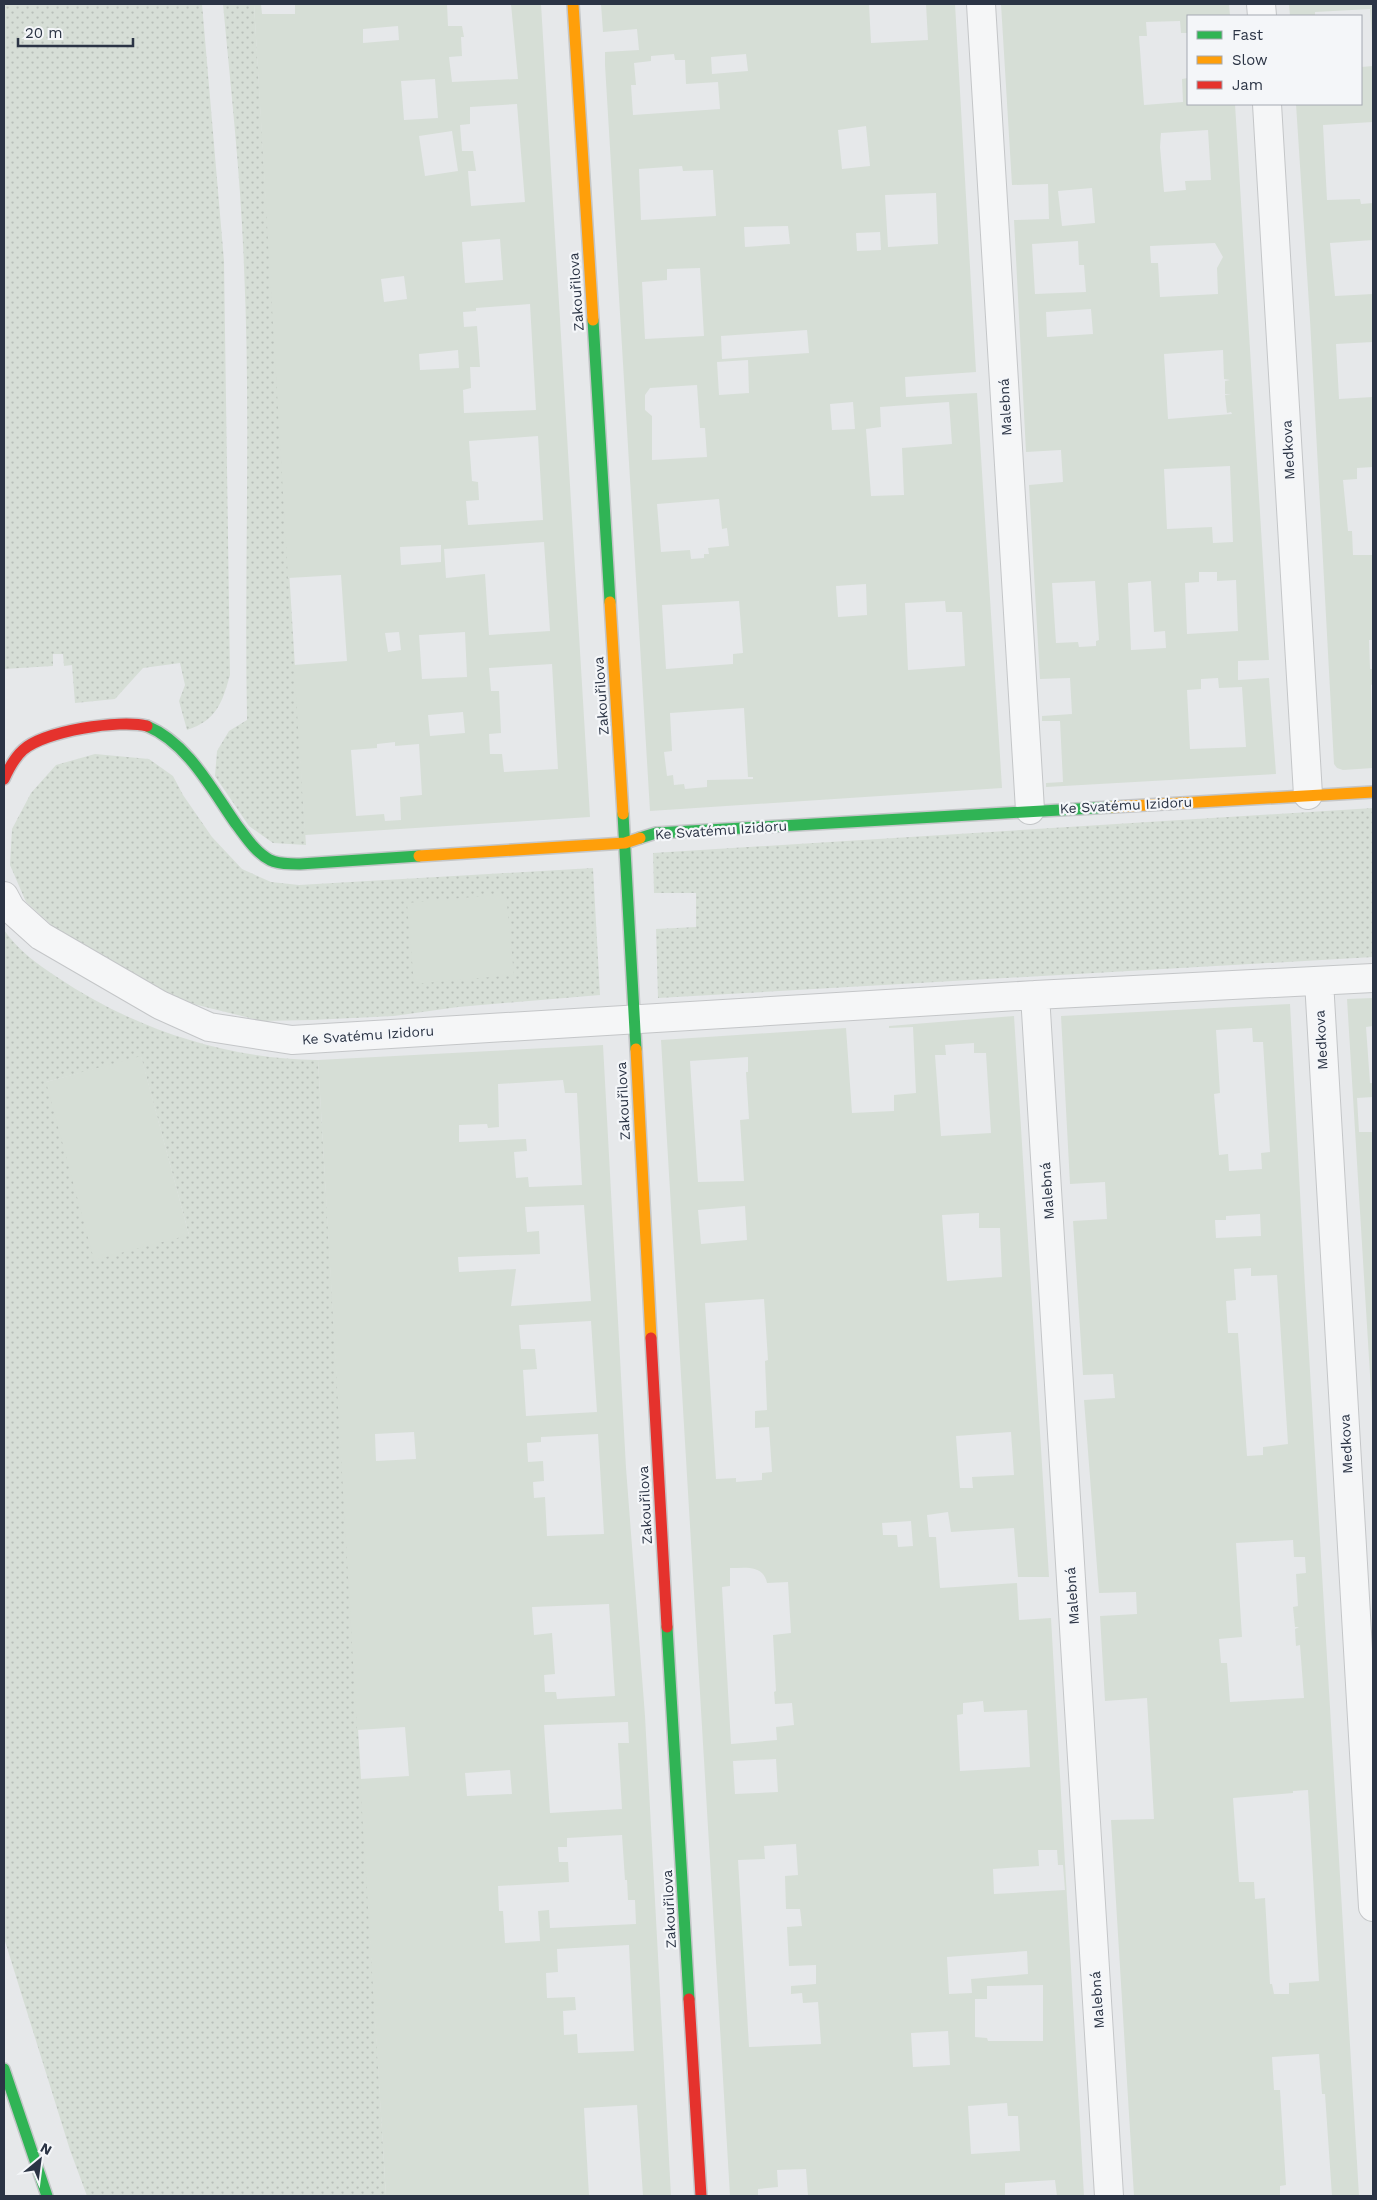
<svg xmlns="http://www.w3.org/2000/svg" width="1377" height="2200" font-family="'Work Sans',sans-serif">
	<defs>
		<pattern id="grass-dots" width="8" height="8" patternUnits="userSpaceOnUse" patternTransform="scale(1.25)"><rect width="8" height="8" fill="#d6ded6"/><path d="M2 2h.1M6 6h.1" fill="none" stroke="#b8bfb9" stroke-width="1.8" stroke-linecap="round"/></pattern>
	</defs>
	<rect width="100%" height="100%" fill="#e6e8ea"/>
	<!-- grass -->
	<path fill="url(#grass-dots)" fill-rule="evenodd" d="M4 4H202L224 261 230 675C222 703 217 720 187 730L179 701 185 685 180 663 143 668 115 699 75 703 72 665 64 666 63 654H53V666L4 669Z
		M223 4H254L306 845 273 843 249 826 215 776 217 751 229 731 247 720C244 569 251 418 244 267 241 179 231 91 223 4Z
		M95 754 149 759 173 776 183 795 212 837 242 869 271 882 299 885 593 868 600 995 458 1007 394 1016 312 1020 262 1021 181 1001 58 931 26 902 10 865 12 829 31 793 56 765Z
		M1373 808V957L658 998 656 929 696 927V893H654L653 853Z
		M4 930C18 950 37 964 57 977 134 1029 226 1059 318 1060L386 2196H87L70 2150 4 1938ZM141 1057 189 1235 46 1082Z"/>
	<!-- green -->
	<path fill="#d6ded6" fill-rule="evenodd" d="M254 4H261L262 14H295V4H447L448 26H462L464 37H461L462 56 449 57 452 82 518 79 511 4H541L590 817 305 835 294 665 347 661 341 575 288 578ZM398 26 399 40 363 43V29ZM435 79 438 118 404 120 401 81ZM517 104 525 202 471 206 468 171H476L473 151H462L460 125 470 124V107ZM452 131 458 171 425 176 419 136ZM500 239 503 280 465 283 462 242ZM404 276 407 299 384 302 381 279ZM530 304 536 410 464 413 463 390 471 388 470 367H480L477 326 464 327 463 312 476 311V308ZM458 350 459 368 420 370 419 354ZM538 436 543 520 468 525 466 501 479 500 478 482 472 481 469 441ZM544 542 550 631 489 635 485 574 446 578 444 549ZM441 545V562L401 565 400 547ZM399 632 401 650 388 652 385 633ZM465 632 467 677 422 679 419 635ZM552 664 558 769 504 772 502 754H490L489 734 501 733 499 691H491L489 668ZM463 712 465 733 430 736 428 715ZM395 742V746L419 744 422 795 400 797 401 820 385 821 384 814 356 816 351 750 377 748V744Z
		M601 4H869L871 43 928 40 926 4H955L976 372 905 377 906 397 977 393 1002 788 650 811 605 65V52L639 50 637 29 603 32ZM674 54 675 60H685L686 84 718 82 720 109 633 115 631 85H636L634 63 651 61V56ZM746 54 748 71 712 74 711 57ZM866 126 870 166 842 169 838 130ZM682 166 683 171 713 170 716 216 641 220 639 169ZM936 193 938 244 888 247 885 195ZM788 226 790 244 745 247 744 227ZM880 232 881 250 857 251 856 233ZM700 268 704 336 645 339 642 282 667 280V269ZM807 330 809 353 722 359 721 336ZM748 360 749 393 719 395 717 362ZM697 385 700 428H705L707 457 652 460V416L645 410V395L650 388ZM853 402 855 429 832 430 830 404ZM949 402 952 444 902 448 904 495 871 496 866 429 881 427 880 407ZM719 499 722 529 727 528 729 546 708 548 709 554H704V558L691 559 690 550 661 552 657 504ZM866 584 867 615 838 617 836 586ZM739 601 743 653 733 654V664L666 669 662 605ZM945 601 946 612H962L965 666 908 670 905 603ZM744 708 748 777H753V779L707 780V787L685 789 684 784 674 785 673 775 667 776 664 752 672 751 670 713Z
		M1001 4H1229L1230 16H1188V33H1181L1180 21 1146 22 1147 36H1139L1144 105 1183 102 1182 79 1188 78V104H1235L1269 660 1238 661V680L1269 678 1276 774 1046 787V783L1063 782 1060 721H1042V716L1072 714 1070 678 1040 679 1029 485 1063 482 1061 450 1026 452 1014 220 1049 219 1048 184 1012 185ZM1208 130 1211 180 1185 181 1186 190 1164 192 1160 147 1161 133ZM1092 188 1095 223 1062 226 1058 191ZM1078 241 1079 265H1084L1086 292 1035 294 1032 244ZM1215 243 1223 257 1217 268 1218 294 1160 297 1158 263H1151L1150 246ZM1091 309 1093 334 1047 337 1046 312ZM1223 350 1224 379 1230 380 1225 381V394L1231 395H1225L1227 413 1231 412 1232 414 1168 419 1164 354ZM1230 466 1233 542 1213 543 1212 527 1167 529 1164 469ZM1199 572H1217V581L1236 580 1238 631 1187 634 1185 583 1199 582ZM1095 581 1099 640 1096 641V646L1079 647 1078 642 1056 643 1052 583ZM1151 581 1154 632 1165 631 1166 648 1131 650 1128 583ZM1218 678 1219 688 1242 687 1246 747 1190 749 1187 690 1201 689V679Z
		M1289 4H1373V52L1370 9 1315 12V16H1290Z
		M1373 66V122L1323 125 1327 200 1360 199 1361 204 1373 203V240L1330 243 1335 296 1373 294V342L1336 344 1339 399 1373 397V467L1357 468V479L1343 480 1348 531H1352L1353 555H1373V640H1369L1370 669H1373V684L1371 685 1373 768 1343 770 1337 768 1334 764 1310 320 1296 104H1361V67Z
		M506 894 514 975 414 984 407 903Z
		M1373 998V1026L1366 1027 1370 1083H1373V1097L1357 1098 1359 1132H1373V1424L1347 999Z
		M1290 1004 1305 1287 1359 2196H1332L1325 2094H1322L1319 2054 1272 2057 1274 2090H1280L1286 2185 1280 2186V2196H1134L1111 1820 1154 1819 1147 1698 1105 1701 1100 1616 1137 1614 1136 1592 1099 1593 1084 1400 1115 1398 1113 1374 1083 1375 1073 1221 1107 1219 1105 1182 1070 1184 1061 1016ZM1252 1028 1253 1042H1263L1270 1152 1261 1153 1262 1169 1229 1171 1228 1154 1219 1155 1214 1094 1220 1093 1216 1030ZM1260 1214 1261 1236 1216 1238 1215 1220H1226V1216ZM1251 1268V1276L1277 1275 1288 1444 1263 1447V1455L1247 1456 1238 1333H1228L1226 1301 1236 1300 1234 1269ZM1293 1540 1294 1557H1305L1306 1573 1296 1574 1298 1606 1293 1607 1295 1627H1299L1295 1629 1296 1646 1300 1645 1304 1698 1230 1702 1227 1663H1221L1219 1639 1242 1637 1236 1543ZM1308 1790 1319 1981 1289 1983V1994H1274L1272 1984H1270L1265 1898 1255 1899 1254 1882H1239L1233 1798 1293 1793V1791Z
		M1014 1016 1049 1577H1018L1014 1528 951 1532 948 1512 927 1515 929 1537H936L940 1588 1017 1583 1019 1620 1051 1618 1084 2196H1057L1055 2180 1005 2183V2196H808L806 2169 777 2170 778 2187 758 2189V2196H730L661 1040 846 1028 852 1113 894 1111V1095L916 1093 913 1027 889 1028V1026ZM974 1043V1053H986L991 1133 941 1136 935 1055H946L945 1045ZM748 1057V1072H746L749 1119 740 1120 744 1181 698 1182 690 1061ZM745 1206 747 1240 701 1244 698 1210ZM979 1213V1228H1000L1002 1277 947 1281 942 1215ZM764 1299 768 1360 765 1361 767 1410 755 1411V1428L769 1427 772 1472 762 1473V1480L736 1482V1478L716 1479 705 1303ZM1011 1432 1014 1475 972 1477 973 1488H960L956 1436ZM911 1521 913 1546 898 1547 897 1535H883L882 1523ZM730 1568C745 1568 763 1564 767 1583L788 1582 791 1633 773 1635 776 1691 774 1692 775 1704 792 1703 794 1725 776 1727 777 1740 731 1744 722 1587 730 1586ZM983 1701 984 1712 1027 1710 1030 1767 960 1771 957 1715 963 1714V1703ZM776 1759 778 1792 735 1794 733 1761ZM796 1844 798 1875 785 1876 786 1909H800L802 1926 787 1927 789 1966 816 1965V1984L791 1986V1994L802 1993 803 2003 818 2002 821 2044 749 2047 738 1860 765 1859 764 1846ZM1038 1850H1057L1058 1865H1063L1065 1890 994 1894 993 1869 1039 1866ZM1027 1951 1028 1974 971 1979 972 1993 949 1994 947 1957ZM1043 1985V2041H988L987 2038 975 2037V1999H987V1986ZM948 2031 950 2065 913 2067 911 2033ZM1007 2103 1008 2116H1018L1020 2151 971 2154 968 2106Z
		M603 1045 626 1468 645 1716 671 2196H643L637 2105 584 2108 589 2196H386L360 1779 409 1776 405 1727 357 1730 318 1060ZM563 1080 565 1093H577L582 1185 529 1187 528 1177 516 1178 514 1152 527 1151 526 1139 459 1142V1125L487 1124 488 1128 499 1127 498 1084ZM584 1205 591 1301 511 1306 516 1269 459 1272 458 1257 540 1254 539 1231 527 1232 525 1207ZM591 1321 597 1412 526 1416 523 1370 537 1369 535 1349H521L519 1325ZM414 1432 416 1459 376 1461 375 1434ZM598 1434 604 1534 547 1536 545 1497 534 1498 533 1482 544 1481 543 1461 528 1462 527 1443 541 1442V1437ZM609 1604 615 1696 557 1699 556 1692H545L544 1675 555 1674 552 1633 534 1635 532 1607ZM628 1722 629 1743H618L622 1809 550 1813 544 1725ZM510 1770 512 1794 467 1796 465 1773ZM622 1835 625 1880H627L628 1900H635L636 1924 550 1928 549 1910 538 1911 540 1941 505 1943 503 1911H499L498 1886 569 1882 568 1862H559L558 1847H567V1838ZM629 1945 634 2051 578 2053 577 2034 564 2035 563 2011 576 2010 575 1997 547 1998 546 1973 558 1972 557 1949Z
		M141 1056 189 1235 94 1260 46 1082Z"/>
	<g fill="none" stroke-linecap="round" stroke-linejoin="round">
		<defs>
			<path id="street" d="M981 4 1030 810
				M1261 4 1262 16
				M1267 104 1308 795
				M4 896 11 909 41 936 160 1005 209 1027 292 1040 1035 995 1373 978
				M1319 981 1373 1907
				M1035 995 1109 2196"/>
			<path id="fast" d="M593 320 610 602
				M147 726C188 743 212 790 236 824 246 837 255 852 270 860 280 865 289 863 300 864L419 856
				M623 814 636 1049
				M640 838 656 833 1112 807
				M667 1627 689 1999
				M4 2069 47 2196"/>
			<path id="slow" d="M573 4 593 320
				M610 602 623 814
				M1112 807 1373 792
				M419 856 625 843 640 838
				M636 1049 651 1338"/>
			<path id="jam" d="M4 779C9 768 14 758 23 750 44 731 120 719 147 726
				M651 1338 667 1627
				M689 1999 701 2196"/>
		</defs>
		<!-- street casing -->
		<use href="#street" stroke="#c4c6c8" stroke-width="30"/>
		<!-- fast casing -->
		<use href="#fast" stroke="#c4c6c8" stroke-width="14"/>
		<!-- slow casing -->
		<use href="#slow" stroke="#c4c6c8" stroke-width="14"/>
		<!-- jam casing -->
		<use href="#jam" stroke="#c4c6c8" stroke-width="14"/>
		<!-- street -->
		<use href="#street" stroke="#f5f6f7" stroke-width="28"/>
		<!-- fast -->
		<use href="#fast" stroke="#30b455" stroke-width="11"/>
		<!-- slow -->
		<use href="#slow" stroke="#ff9f0a" stroke-width="11"/>
		<!-- jam -->
		<use href="#jam" stroke="#e5322d" stroke-width="11"/>
	</g>
	<g text-anchor="middle" dominant-baseline="central" stroke-width="4.5" stroke-linejoin="round" paint-order="stroke">
		<!-- street labels -->
		<g font-size="14" fill="#2b3445" stroke="#f4f6f9">
			<text transform="translate(576 292) rotate(-94)">Zakouřilova</text>
			<text transform="translate(1005 407) rotate(-93)">Malebná</text>
			<text transform="translate(1288 450) rotate(-93)">Medkova</text>
			<text transform="translate(601 696) rotate(-94)">Zakouřilova</text>
			<text transform="translate(1126 805) rotate(-3)">Ke Svatému Izidoru</text>
			<text transform="translate(721 830) rotate(-4)">Ke Svatému Izidoru</text>
			<text transform="translate(368 1035) rotate(-4)">Ke Svatému Izidoru</text>
			<text transform="translate(1321 1040) rotate(-93)">Medkova</text>
			<text transform="translate(623 1101) rotate(-93)">Zakouřilova</text>
			<text transform="translate(1047 1191) rotate(-94)">Malebná</text>
			<text transform="translate(1346 1444) rotate(-93)">Medkova</text>
			<text transform="translate(645 1505) rotate(-93)">Zakouřilova</text>
			<text transform="translate(1072 1596) rotate(-94)">Malebná</text>
			<text transform="translate(669 1909) rotate(-93)">Zakouřilova</text>
			<text transform="translate(1097 2000) rotate(-94)">Malebná</text>
		</g>
	</g>
	<!-- border -->
	<rect width="1377" height="2200" fill="none" stroke="#2b3445" stroke-width="10"/>
	<!-- legend -->
	<rect x="1187" y="15" width="175" height="90" fill="#f4f6f9" stroke="#a4a8b1"/>
	<rect x="1197" y="31" width="25" height="8" fill="#30b455" stroke="#a4a8b1"/>
	<text x="1232" y="40" font-size="15" fill="#2b3445">Fast</text>
	<rect x="1197" y="56" width="25" height="8" fill="#ff9f0a" stroke="#a4a8b1"/>
	<text x="1232" y="65" font-size="15" fill="#2b3445">Slow</text>
	<rect x="1197" y="81" width="25" height="8" fill="#e5322d" stroke="#a4a8b1"/>
	<text x="1232" y="90" font-size="15" fill="#2b3445">Jam</text>
	<!-- north arrow -->
	<g transform="translate(40 2160) rotate(29)" stroke="#f4f6f9" stroke-width="4" paint-order="stroke">
	<path d="M0-4L9 19L0 12L-9 19Z" fill="#2b3445"/>
	<text y="-8" font-size="14" font-weight="bold" text-anchor="middle" fill="#2b3445">N</text>
	</g>
	<!-- scale -->
	<path d="M18 38v8h115v-8" fill="none" stroke="#2b3445" stroke-width="2.5"/>
	<text x="25" y="38" font-size="15" fill="#2b3445" stroke="#f4f6f9" stroke-width="4" paint-order="stroke">20 m</text>
</svg>
